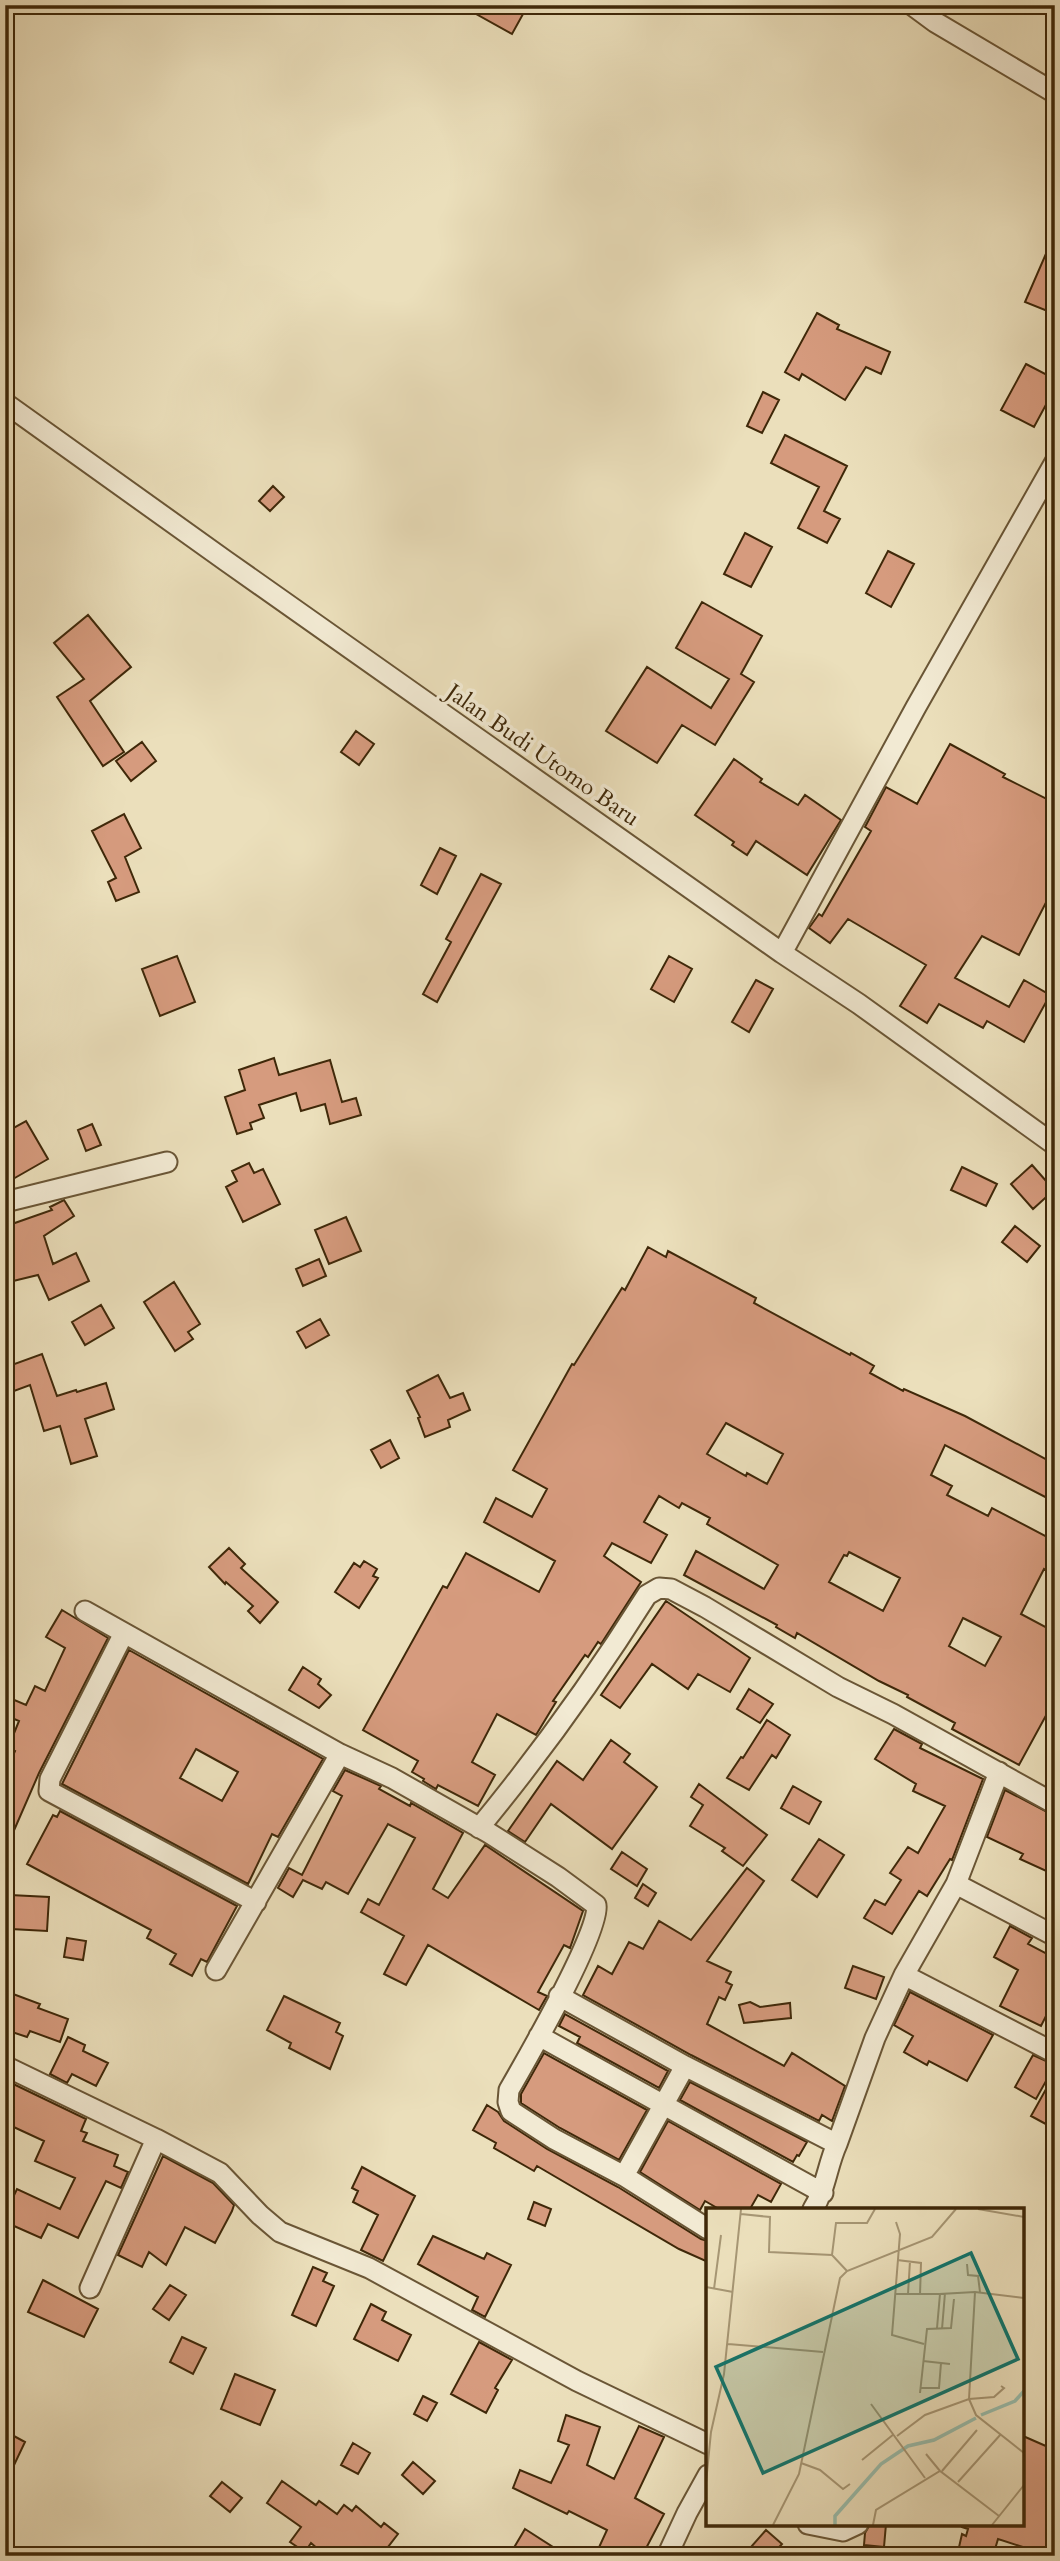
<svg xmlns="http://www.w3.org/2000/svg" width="1060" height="2561" font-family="Cardo,serif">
	<rect width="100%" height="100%" fill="#ebdfbb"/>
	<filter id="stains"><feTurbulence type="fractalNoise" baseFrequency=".00286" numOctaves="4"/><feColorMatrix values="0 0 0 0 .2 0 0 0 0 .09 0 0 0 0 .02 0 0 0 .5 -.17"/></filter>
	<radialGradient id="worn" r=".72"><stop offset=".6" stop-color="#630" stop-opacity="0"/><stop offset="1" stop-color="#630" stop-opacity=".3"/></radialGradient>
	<!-- building -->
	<path fill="#d69b7e" stroke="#3f2809" stroke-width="2" fill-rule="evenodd" d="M460 5H528L512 34Z
		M1055 233V314L1025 302Z
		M817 313 839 325 837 329 890 352 881 374 866 367 845 400 802 374 799 380 785 372Z
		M1026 364 1055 379V388L1034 427 1001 410Z
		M763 392 779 400 762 433 747 426Z
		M785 435 847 466 824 511 840 519 827 543 798 528 819 487 771 463Z
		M273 486 284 497 270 511 259 501Z
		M745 533 772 547 751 587 724 574Z
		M888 551 914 564 891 607 866 593Z
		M702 602 762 636 741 674 754 682 715 745 682 725 657 763 606 731 647 667 711 708 729 679 676 648Z
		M88 615 131 667 90 701 124 752 103 766 57 697 84 679 54 643Z
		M356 731 374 744 359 765 341 752Z
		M142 742 156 761 131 781 116 761Z
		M950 744 1005 774 1003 777 1055 803V885L1019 955 982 936 955 978 1009 1007 1024 980 1050 995 1024 1042 987 1021 983 1028 939 1004 927 1023 900 1006 926 965 848 919 830 943 809 928 819 914 822 916 871 831 865 827 886 787 917 804Z
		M734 759 762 779 760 782 798 805 805 795 841 820 807 875 756 841 747 855 732 845 734 842 695 815Z
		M124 814 141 848 125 857 139 892 116 901 108 882 116 878 92 831Z
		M440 848 456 856 437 894 421 885Z
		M481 874 501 884 437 1002 423 994 451 942 446 939Z
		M177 956 195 1002 160 1016 142 969Z
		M669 956 692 969 674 1002 651 989Z
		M756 980 773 989 749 1032 732 1022Z
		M274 1058 279 1075 330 1060 342 1102 356 1098 361 1115 330 1124 325 1104 301 1111 296 1093 259 1105 264 1118 250 1123 252 1129 237 1134 225 1097 245 1090 239 1070Z
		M26 1121 48 1159 13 1179 5 1165V1143L11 1140 6 1132Z
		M92 1124 101 1145 86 1151 78 1130Z
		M249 1163 254 1173 263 1169 280 1204 243 1222 226 1187 237 1181 232 1171Z
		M1032 1165 1054 1190 1033 1209 1011 1184Z
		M962 1167 997 1184 986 1206 951 1190Z
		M64 1200 74 1216 44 1236 53 1264 76 1253 89 1281 49 1300 38 1275 5 1283V1231L13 1229 12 1224 52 1210 50 1207Z
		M346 1217 361 1251 329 1264 315 1230Z
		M1015 1226 1040 1246 1027 1262 1002 1242Z
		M648 1247 666 1257 668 1251 756 1298 754 1303 850 1355 851 1353 874 1366 870 1373 903 1391 904 1389 965 1416 1055 1464V1502L945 1445 931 1475 952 1486 947 1495 988 1516 992 1508 1055 1541V1576L1044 1569 1021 1614 1055 1632V1699L1019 1765 952 1729 955 1723 907 1697 908 1695 879 1681 797 1633 795 1638 776 1627 777 1625 684 1575 696 1551 764 1589 778 1565 707 1524 710 1518 682 1503 679 1508 659 1496 644 1522 667 1535 651 1563 612 1543 604 1556 641 1582 601 1644 598 1642 588 1657 585 1655 553 1701 556 1702 536 1735 497 1714 472 1762 495 1775 478 1806 438 1785 436 1789 423 1781 424 1779 412 1772 418 1761 363 1730 443 1586 447 1588 466 1553 539 1592 555 1561 484 1522 496 1498 532 1517 547 1489 513 1470 572 1364 574 1365 622 1288 625 1290ZM726 1423 783 1454 767 1484 747 1473 746 1476 707 1454ZM849 1552 900 1578 883 1611 829 1582 844 1555 847 1556ZM963 1618 1001 1637 985 1666 949 1646Z
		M319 1259 326 1276 303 1286 296 1269Z
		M174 1282 200 1324 188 1332 193 1339 175 1351 144 1302Z
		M101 1305 114 1328 85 1345 72 1322Z
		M320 1319 329 1335 306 1348 297 1332Z
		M42 1354 57 1396 76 1390 77 1392 106 1383 114 1409 85 1419 97 1456 71 1464 60 1426 44 1431 30 1385 14 1391 6 1367Z
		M438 1375 450 1398 463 1393 470 1410 448 1420 450 1427 425 1437 418 1418 420 1417 407 1391Z
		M390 1440 399 1458 381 1468 371 1450Z
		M229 1548 245 1564 241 1568 278 1602 260 1623 248 1611 253 1606 226 1582 225 1584 209 1567Z
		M364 1561 377 1569 373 1576 378 1578 359 1608 335 1592 354 1563 360 1567Z
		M666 1601 750 1658 730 1692 698 1674 688 1689 652 1664 620 1708 601 1695Z
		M62 1610 108 1638 39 1773 5 1851V1774L15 1751 8 1748 19 1721 5 1715V1696L26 1705 35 1686 45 1691 65 1648 46 1637Z
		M129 1650 323 1759 278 1837 272 1834 248 1884 62 1784ZM196 1749 238 1772 222 1801 180 1778Z
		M303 1667 321 1679 318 1684 331 1695 319 1708 289 1690Z
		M749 1689 773 1704 760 1723 737 1709Z
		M767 1720 790 1735 776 1758 772 1755 749 1790 727 1778 741 1757 743 1758Z
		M894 1729 922 1744 920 1748 983 1779 952 1860 950 1859 927 1896 919 1891 892 1934 864 1918 875 1900 885 1905 901 1880 890 1873 908 1847 918 1853 945 1806 913 1791 916 1784 875 1759Z
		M611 1740 630 1754 624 1762 657 1787 612 1849 551 1804 525 1842 508 1831 557 1761 583 1780Z
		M345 1770 381 1786 379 1789 410 1806 411 1803 463 1833 433 1889 448 1898 485 1845 583 1911 570 1948 564 1945 538 1992 547 1996 539 2010 428 1945 406 1985 384 1974 404 1936 361 1912 368 1899 379 1905 415 1838 388 1824 348 1894 326 1882 322 1889 303 1880 293 1897 278 1888 289 1868 302 1875 342 1796 333 1791Z
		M699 1784 767 1835 743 1866 722 1851 725 1848 690 1826 703 1805 691 1797Z
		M793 1786 821 1802 809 1824 781 1808Z
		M1005 1790 1055 1816V1875L1020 1859 1023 1854 987 1837Z
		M60 1811 237 1906 207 1962 201 1959 192 1976 170 1964 176 1954 147 1938 151 1930 27 1864 53 1815 57 1817Z
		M819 1839 844 1855 817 1897 792 1880Z
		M622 1852 647 1869 637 1886 611 1869Z
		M747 1868 764 1881 707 1961 731 1972 726 1982 732 1985 725 2000 719 1997 707 2024 784 2066 792 2053 845 2086 832 2121 822 2115 819 2121 691 2055 583 1995 598 1966 612 1974 629 1942 643 1949 659 1921 691 1940Z
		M643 1884 656 1893 648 1906 635 1898Z
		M10 1895 49 1897 47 1931 11 1929V1922L5 1921 6 1903Z
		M1010 1926 1032 1938 1028 1944 1055 1958V2013L1049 2010 1041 2026 1000 2006 1018 1970 994 1957Z
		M67 1938 86 1941 83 1960 64 1957Z
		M853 1966 884 1977 876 1999 845 1988Z
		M5 1991 40 2004 38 2008 68 2019 60 2042 30 2031 27 2037 6 2030 10 2021 5 2020Z
		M910 1992 993 2035 967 2081 929 2061 927 2065 904 2052 913 2036 894 2025Z
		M284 1996 340 2023 336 2032 343 2036 330 2069 289 2048 291 2043 267 2030Z
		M750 2002 760 2007 790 2003 791 2018 744 2023 739 2005Z
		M565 2014 668 2071 659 2088 577 2043 580 2037 559 2026Z
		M68 2037 85 2045 83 2051 108 2063 96 2086 72 2074 67 2083 50 2074Z
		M544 2053 647 2110 619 2160 560 2128 521 2103V2094Z
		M1033 2055 1055 2065 1036 2099 1015 2087Z
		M1055 2073V2129L1031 2116Z
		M5 2080 86 2119 81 2131 87 2133 83 2141 118 2155 114 2166 128 2172 121 2188 106 2181 78 2238 48 2224 41 2238 5 2222V2214L17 2189 60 2209 75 2178 35 2161 44 2141 5 2123Z
		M690 2082 807 2142 799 2156 797 2155 793 2162 680 2100Z
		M487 2105 498 2112 504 2121 547 2149 618 2187 701 2239 708 2241V2262L679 2249 537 2166 534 2171 494 2148 496 2143 473 2130Z
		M668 2121 781 2184 771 2202 758 2195 750 2209H719L705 2201 700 2210 640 2172Z
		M163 2156 213 2183 234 2205 232 2211 215 2243 185 2227 166 2265 149 2252 142 2267 118 2255Z
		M362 2167 415 2196 383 2261 361 2250 378 2215 353 2202 358 2191 352 2188Z
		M534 2202 551 2209 545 2226 528 2219Z
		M433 2236 484 2259 487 2253 511 2265 485 2317 472 2310 478 2297 418 2264Z
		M313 2267 327 2273 323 2281 334 2286 316 2326 292 2315Z
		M43 2280 98 2309 84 2337 28 2312Z
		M170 2285 186 2295 169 2320 153 2309Z
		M371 2304 386 2312 382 2320 411 2335 398 2361 354 2339Z
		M182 2337 206 2348 193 2374 170 2362Z
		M479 2342 512 2360 495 2388 498 2390 486 2413 451 2394Z
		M235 2374 275 2390 260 2425 221 2409Z
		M423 2396 437 2403 427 2421 414 2414Z
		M566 2415 600 2427 587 2465 614 2479 639 2426 664 2437 635 2498 664 2514 642 2556H595L607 2530 569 2511 567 2514 513 2488 520 2470 551 2483 569 2445 558 2441Z
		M12 2435 25 2442 5 2484V2448Z
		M1023 2436 1055 2450V2556H1026V2548L998 2539 993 2556H957L962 2534 966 2536 968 2529 962 2527 963 2524H1023Z
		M353 2443 370 2453 358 2474 341 2465Z
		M413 2462 435 2481 423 2494 402 2475Z
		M282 2481 316 2505 319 2501 337 2514 344 2505 352 2511 356 2506 381 2527 384 2523 398 2534 381 2556H326L311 2543 305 2552 290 2542 301 2527 267 2503Z
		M222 2482 242 2498 230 2512 210 2496Z
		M870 2524H886L884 2547 864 2545 865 2533Z
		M525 2529 567 2556H509Z
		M766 2530 782 2544 771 2556H743Z"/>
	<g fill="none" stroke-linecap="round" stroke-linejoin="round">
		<defs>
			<path id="minor" d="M912 5 935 22 1055 93
				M5 403 226 561 782 953 859 1004 1055 1145
				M782 953 916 707 1055 462
				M5 1202 167 1162
				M85 1611 340 1754 392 1778 489 1833 558 1877 596 1905C604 1925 524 2064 509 2090L508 2102 511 2111 554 2139 624 2176 708 2229
				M124 1633 50 1779 49 1791 256 1902
				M479 1828C540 1754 596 1676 647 1595L659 1588 671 1589 705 1607 838 1687 893 1714 1055 1804
				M956 1884 1055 1936
				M216 1970 340 1754
				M904 1975 1055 2053
				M559 1996 685 2066 837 2144C827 2166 826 2189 813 2209
				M539 2036 823 2193
				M5 2066 156 2139 220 2173 260 2215 280 2232 369 2268 577 2381 708 2444
				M837 2144 875 2038 904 1975 956 1884 999 1772
				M624 2176 685 2066
				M90 2288 156 2139
				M808 2524 843 2531 858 2524
				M667 2556 687 2513 708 2475"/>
		</defs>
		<!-- minor casing -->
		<use href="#minor" stroke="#6a5636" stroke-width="23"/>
		<!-- minor -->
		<use href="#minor" stroke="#f2ead3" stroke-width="19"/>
	</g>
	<g text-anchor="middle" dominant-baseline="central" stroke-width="7" stroke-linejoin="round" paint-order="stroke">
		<!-- street labels -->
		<g font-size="23" fill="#3f2809" stroke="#f2ead3">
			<text transform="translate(543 755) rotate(35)">Jalan Budi Utomo Baru</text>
		</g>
	</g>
	<!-- overview -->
	<g transform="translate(706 2208)">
		<rect width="318" height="318" fill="#ebdfbb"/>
		<path fill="none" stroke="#99bdac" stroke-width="3.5" d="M275 207 309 193 318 183M129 317V308L175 256 202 238 228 232 270 210"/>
		<path fill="none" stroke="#a69674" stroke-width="2" d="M272 1 318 9M35 6 64 9 63 44 126 47 141 63M190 14 194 26 186 127 218 136M126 47 130 15H161L169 1M191 52 215 55 214 87M261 56 262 67 272 68 274 84M0 79 27 84M8 81 15 27M269 84 263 191 270 207 318 245M189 86H233M202 86 204 53M231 120 234 86 269 84 318 90M236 121 239 85M22 136 117 144M217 153 244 156M214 180H233L235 155M214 185 221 121 245 120 248 91M165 196 219 270M191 228 219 207 263 191 288 189 298 180 295 178M220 246 234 263M156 252 188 226M95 255 114 262 137 281 144 276M236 263 271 222M252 274 295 226M0 275 5 224 18 166 35 1M67 317 93 266 134 70 141 63 226 29 250 1M167 317 170 302 234 263 293 308M286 317 318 277"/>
		<path fill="#0f766e" fill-opacity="0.15" stroke="#0f766e" stroke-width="3.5" d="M265 45 312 151 57 265 10 159Z"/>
		<rect width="318" height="318" fill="none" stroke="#3f2809" stroke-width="3.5"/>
	</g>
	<!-- margin -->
	<rect width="1060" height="2561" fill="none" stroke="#ebdfbb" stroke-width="28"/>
	<rect x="7" y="7" width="1046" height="2547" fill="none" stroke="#3f2809" stroke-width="3.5"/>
	<rect x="14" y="14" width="1032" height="2533" fill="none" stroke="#3f2809" stroke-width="2"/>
	<rect width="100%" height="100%" filter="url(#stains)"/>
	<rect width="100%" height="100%" fill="url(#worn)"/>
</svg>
